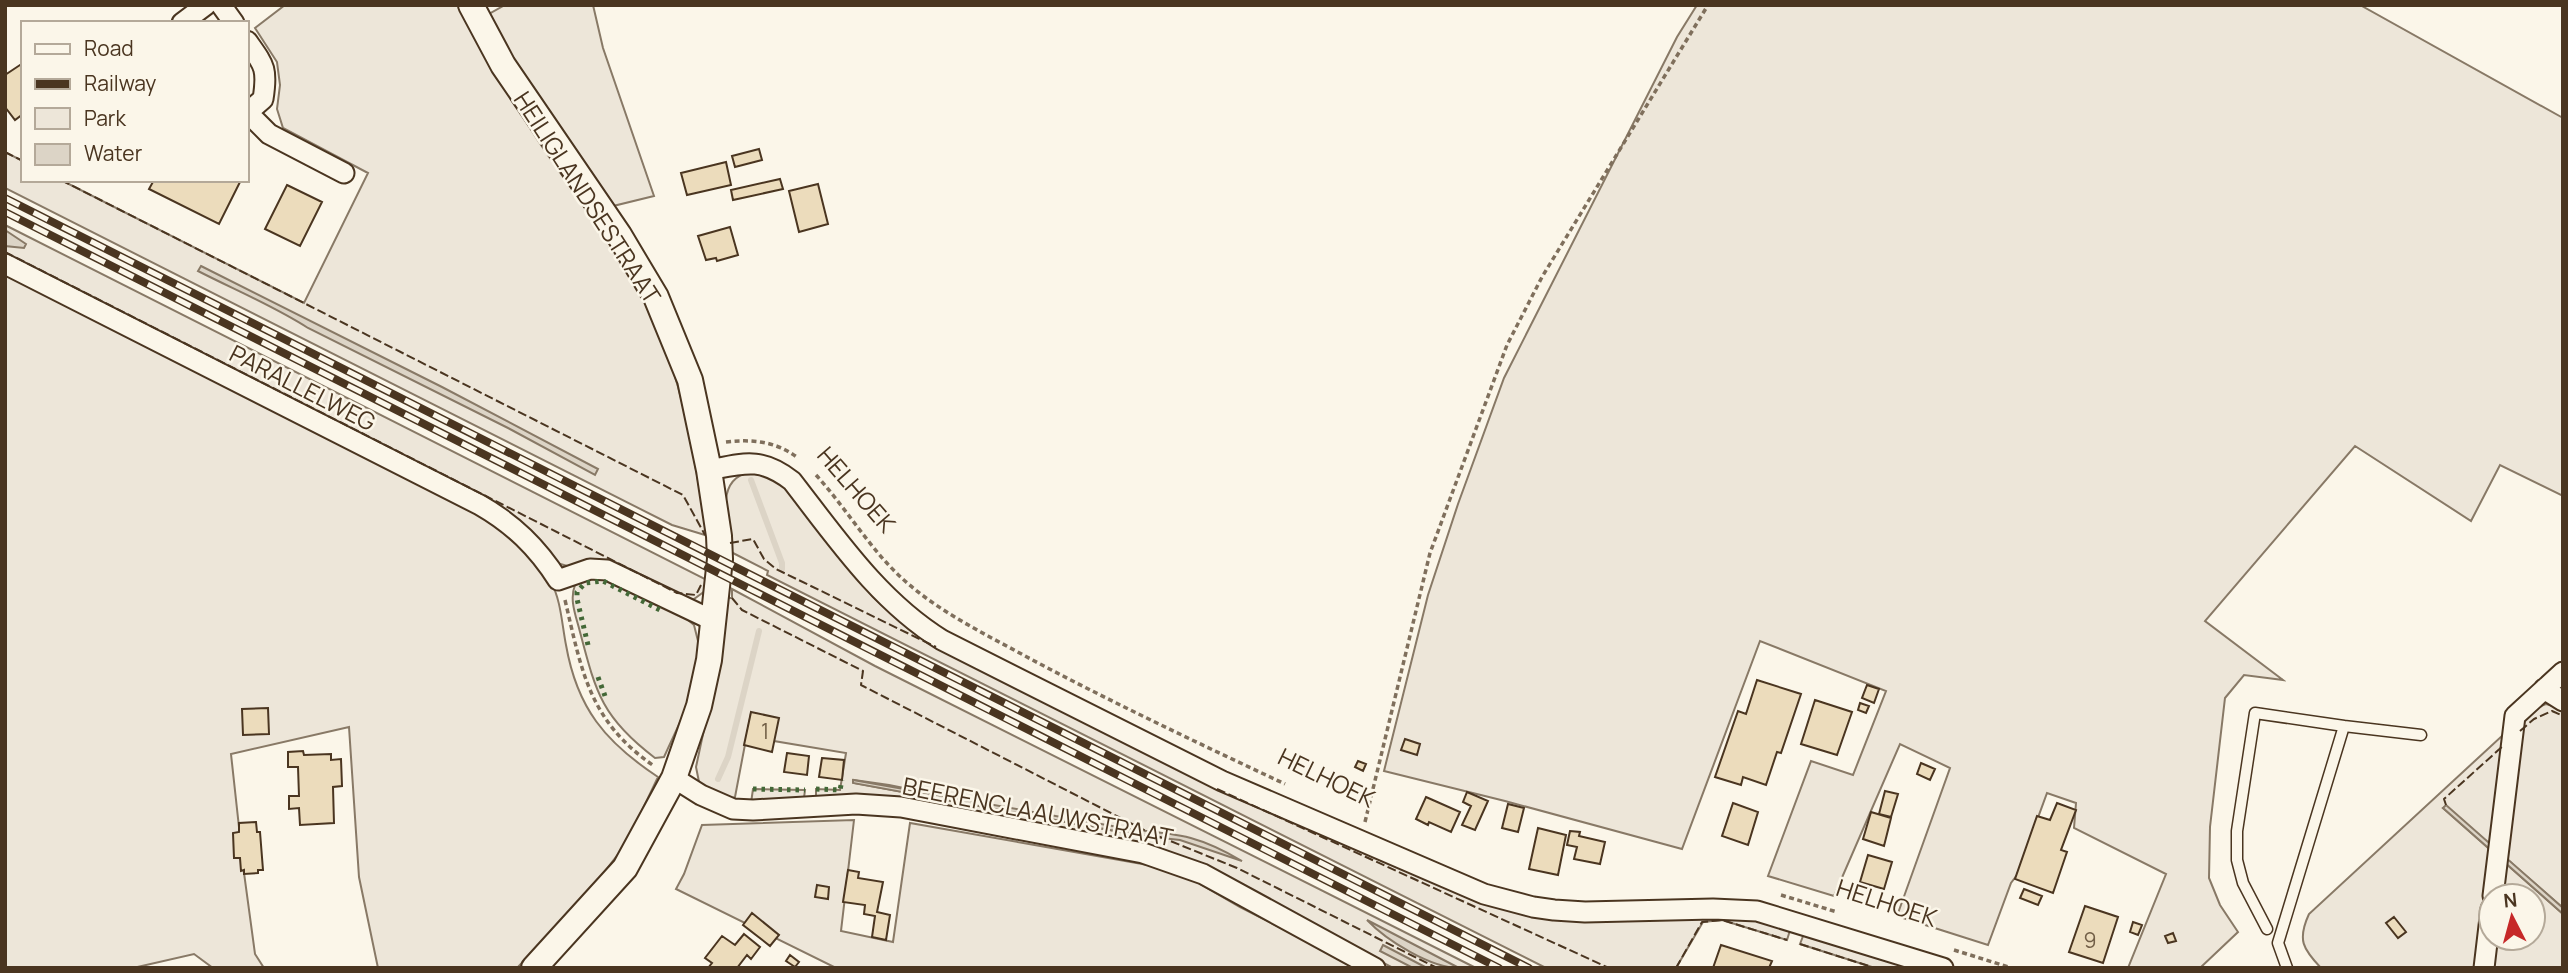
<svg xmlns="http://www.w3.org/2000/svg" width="2568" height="973" font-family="Manrope,sans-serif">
	<rect width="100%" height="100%" fill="#fbf6e9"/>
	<!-- green -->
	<path fill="#ede6d9" stroke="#887966" stroke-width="2" fill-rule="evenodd" d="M285 5H459C486 55 513 104 545 151 589 215 643 281 668 355 688 411 696 473 707 531L705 535 672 525 5 188V152L23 161V180H61L304 303 368 173 283 128 277 109 280 85 277 62 255 28Z
		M505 5H593L603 48 654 196 613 206 501 41 489 14Z
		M1697 5H2360L2563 118V496L2500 465 2471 521 2355 446 2205 621 2283 680 2244 675 2225 698 2210 827 2209 878 2220 905 2238 932 2200 968H2128L2166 874 2074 828 2076 803 2047 793 2017 875 2011 883 1988 945 1897 916 1950 768 1900 744 1834 896 1768 876 1811 761 1853 775 1886 691 1760 641 1682 849 1505 801 1384 771 1428 595 1458 504 1504 378 1677 37Z
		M5 225 705 579V591L694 599 684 600 557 563 525 528 5 257Z
		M5 272 501 525C515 541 541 564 551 582 561 600 562 625 566 645 577 708 605 742 658 777L626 844 584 898 517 968H378L359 877 349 727 231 754 244 873 255 954 264 968H213L194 954 133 968H5Z
		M755 471 777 481 792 494 873 597 898 620 925 638 1460 893 1744 918 1791 927 1787 940 1722 920 1703 922 1676 968H1546L767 575 768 571 731 552C728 522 712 476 755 471Z
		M589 577 604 578 682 615 694 625 700 649 692 687 682 718 664 757 655 758C602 718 596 693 580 632 576 616 569 600 575 585Z
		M732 589 875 666 1476 968H1393L1205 868 816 799V789L840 790 846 753 774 741 751 713 735 797 729 800 704 787 699 782 696 767 712 692 727 598H732ZM854 780 889 785 1142 836 854 783Z
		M2546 704 2563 709V908L2446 806 2443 808 2563 914V968H2321C2303 949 2297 940 2309 914L2529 711ZM2491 896H2533V938H2491Z
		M753 789 805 790 804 798 751 803Z
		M854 820 841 931 893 942 910 823 1176 870 1240 907 1359 968H836L676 889 684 874 702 825Z
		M1805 931 1918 968H1875L1800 944Z"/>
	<!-- water -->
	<path fill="#dcd4c6" stroke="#887966" stroke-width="2" d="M5 230 26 244 24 248 5 246Z
		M201 266 442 387 598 469 595 475 508 428 308 328C274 306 235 290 198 271Z
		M853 780 1135 830C1182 834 1201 837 1242 861L1180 840 1143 836 853 783Z
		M2446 805 2563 908V914L2443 808Z
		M1367 920 1459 968C1431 968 1387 941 1367 920Z
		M1383 945 1427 968H1413L1380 951Z"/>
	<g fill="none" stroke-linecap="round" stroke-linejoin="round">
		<!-- stream -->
		<path stroke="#dcd4c6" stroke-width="6" d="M751 480 782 563V569
			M718 779 728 757 759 631"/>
	</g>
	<!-- building -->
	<path fill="#ecdcbc" stroke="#4a3520" stroke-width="2" d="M23 63V114L15 120 5 107V75Z
		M759 149 762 160 735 167 732 156Z
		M726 162 731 185 687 195 681 173Z
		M780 179 783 189 733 200 731 190Z
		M154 180H241L219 224 149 189Z
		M818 184 828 224 799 232 789 191Z
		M287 185 322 202 300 246 265 229Z
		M730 227 738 255 717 261 716 258 706 260 698 236Z
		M1757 680 1801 694 1781 753 1777 752 1766 785 1743 777 1741 785 1715 777 1738 711 1746 714Z
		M1867 685 1879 689 1874 703 1862 698Z
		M1815 700 1852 712 1837 755 1801 744Z
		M1860 703 1869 706 1866 713 1858 710Z
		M268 708 269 734 243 735 242 709Z
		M751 712 779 718 772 752 744 745Z
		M1405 739 1420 744 1417 755 1401 750Z
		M303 751 304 755 331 754V760L341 759 342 786 333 787 334 823 300 825 299 808 289 809V796H299L298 767H288V752Z
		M787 753 809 756 807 775 784 772Z
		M822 758 844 760 842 780 819 777Z
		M1358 761 1366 764 1363 771 1355 767Z
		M1921 763 1935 769 1930 780 1917 774Z
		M1885 791 1898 794 1891 817 1879 814Z
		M1467 792 1488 801 1475 830 1462 825 1471 806 1463 802Z
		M1426 797 1460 812 1451 832 1429 822 1428 825 1416 819Z
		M1733 803 1758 812 1748 845 1722 836Z
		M2057 803 2076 810 2061 850 2067 852 2053 893 2015 879 2037 816 2050 820Z
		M1508 804 1524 808 1518 832 1502 828Z
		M1871 812 1891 818 1884 846 1863 839Z
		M256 822 257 832H260L263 870H258V873L244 874V870L241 871 240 858H234L233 833 239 832V823Z
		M1538 828 1566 835 1558 875 1529 869Z
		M1570 831 1580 832 1579 836 1605 842 1600 864 1574 859 1577 847 1567 845Z
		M1868 855 1892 862 1884 889 1860 882Z
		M848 870 859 872 858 878 883 882 877 912 890 915 886 940 872 937 875 916 864 914 865 905 843 902Z
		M817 885 829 887 828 899 815 897Z
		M2024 889 2042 896 2038 905 2020 898Z
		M2085 906 2118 917 2103 963 2069 952Z
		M752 913 779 935 770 946 743 925Z
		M2394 917 2406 932 2398 938 2386 923Z
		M2133 922 2142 925 2138 935 2130 932Z
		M2173 933 2176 941 2168 943 2165 936Z
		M744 934 760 947 751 959 747 955 737 968H708L712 963 705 958 722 936 735 945Z
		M1721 945 1772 961 1769 968H1713Z
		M790 955 799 962 795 967 786 961Z"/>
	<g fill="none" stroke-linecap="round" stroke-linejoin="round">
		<defs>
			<path id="service" d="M2344 726 2421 735
				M2267 929 2243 883 2237 860V831L2255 713 2344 726 2278 943 2287 968"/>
			<path id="minor" d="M221 5 234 23
				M182 23 206 5
				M247 41C264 65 268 68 263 99L247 113
				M248 113 269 134 344 173
				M5 264 480 505C513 524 537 547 558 580L590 569 607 570 714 621
				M709 470C745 463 761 457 792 481 837 539 879 601 942 640L1222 781 1484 894 1533 907 1554 910 1585 912 1713 909 1757 911 1943 968
				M2544 689 2563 701
				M674 778 701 795 733 809 753 810 856 804 901 807 1143 853 1203 874 1375 968
				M2493 896 2515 716 2563 672
				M2484 968 2491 909"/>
			<path id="tertiary" d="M471 5 503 65 619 235 656 297 690 380 709 470 719 536 720 559 709 660 699 706 674 778 625 868 534 968"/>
		</defs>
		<!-- service casing -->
		<use href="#service" stroke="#4a3520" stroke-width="13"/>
		<!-- minor casing -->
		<use href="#minor" stroke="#4a3520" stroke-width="23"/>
		<!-- tertiary casing -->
		<use href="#tertiary" stroke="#4a3520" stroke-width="28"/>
		<!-- path -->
		<path stroke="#7f6f5c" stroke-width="3.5" stroke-dasharray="5 3.5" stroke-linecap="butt" d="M726 442C752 439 776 441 798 458
			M816 475C847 509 871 551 905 581 941 613 985 634 1027 657 1111 702 1198 743 1285 784
			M565 600C582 672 589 721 654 766
			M1365 822 1430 553 1507 345 1542 277 1708 5
			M1781 895 1837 912
			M1954 950 2012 968"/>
		<!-- service -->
		<use href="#service" stroke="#fbf6e9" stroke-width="10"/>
		<!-- minor -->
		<use href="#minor" stroke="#fbf6e9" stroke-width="19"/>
		<!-- tertiary -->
		<use href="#tertiary" stroke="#fbf6e9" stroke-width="24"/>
		<defs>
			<path id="rail" d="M5 198 1529 968
				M5 212 1499 968"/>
		</defs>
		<!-- rail casing -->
		<use href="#rail" stroke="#4a3520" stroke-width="8"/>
		<!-- rail -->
		<use href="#rail" stroke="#fbf6e9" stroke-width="5" stroke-dasharray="16" stroke-linecap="butt"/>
		<!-- hedge -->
		<path stroke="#436837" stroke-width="5" stroke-dasharray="3.5 5" stroke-linecap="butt" d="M588 645 577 599V592L585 583 603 581 660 610
			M598 677 605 696
			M753 789 805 790
			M816 789 840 790 842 780"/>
		<!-- fence -->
		<path stroke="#4a3520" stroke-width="2" stroke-dasharray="9 3.5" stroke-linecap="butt" d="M5 152 23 161
			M61 180 683 495 705 535
			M5 252 677 593 696 595 701 585
			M730 543 753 539 764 559 776 569 936 647
			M732 598 742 610 863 671 861 685 1148 832 1237 868 1437 968
			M2520 731 2534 719 2552 711 2563 716
			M1217 789 1609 968
			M2446 805 2444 799 2504 745
			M1800 944 1875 968
			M1676 968 1702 922 1722 920 1787 940"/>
	</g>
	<g text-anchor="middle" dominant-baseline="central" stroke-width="5" stroke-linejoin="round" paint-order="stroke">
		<!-- number labels -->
		<g font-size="21" fill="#725f47">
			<text x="765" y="731">1</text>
			<text x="2090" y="940">9</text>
		</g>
		<!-- street labels -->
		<g font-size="24" fill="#4a3520" stroke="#fbf6e9">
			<text transform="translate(588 197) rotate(57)">HEILIGLANDSESTRAAT</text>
			<text transform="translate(303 387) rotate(27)">PARALLELWEG</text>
			<text transform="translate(857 489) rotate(49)">HELHOEK</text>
			<text transform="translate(1327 777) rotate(26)">HELHOEK</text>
			<text transform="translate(1038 811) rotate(11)">BEERENCLAAUWSTRAAT</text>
			<text transform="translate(1887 902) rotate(18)">HELHOEK</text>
		</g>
	</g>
	<!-- border -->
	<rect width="2568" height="973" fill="none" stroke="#4a3520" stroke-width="14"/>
	<!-- legend -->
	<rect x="21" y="21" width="228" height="161" fill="#fbf6e9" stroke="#b4a999" stroke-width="2"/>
	<rect x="35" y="44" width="35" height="10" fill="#fbf6e9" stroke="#b4a999" stroke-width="2"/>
	<text x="84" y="56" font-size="21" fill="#4a3520">Road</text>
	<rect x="35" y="79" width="35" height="10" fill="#4a3520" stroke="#b4a999" stroke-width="2"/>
	<text x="84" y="91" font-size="21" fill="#4a3520">Railway</text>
	<rect x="35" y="108" width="35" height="21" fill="#ede6d9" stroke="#b4a999" stroke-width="2"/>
	<text x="84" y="126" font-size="21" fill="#4a3520">Park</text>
	<rect x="35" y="144" width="35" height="21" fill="#dcd4c6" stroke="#b4a999" stroke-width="2"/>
	<text x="84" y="161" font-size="21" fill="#4a3520">Water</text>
	<!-- north arrow -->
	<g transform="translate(2512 917) rotate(354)"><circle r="33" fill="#fbf6e9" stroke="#b4a999" stroke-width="2"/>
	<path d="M0-5L12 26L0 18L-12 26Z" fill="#c62828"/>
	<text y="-10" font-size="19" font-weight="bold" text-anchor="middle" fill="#4a3520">N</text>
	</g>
</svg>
